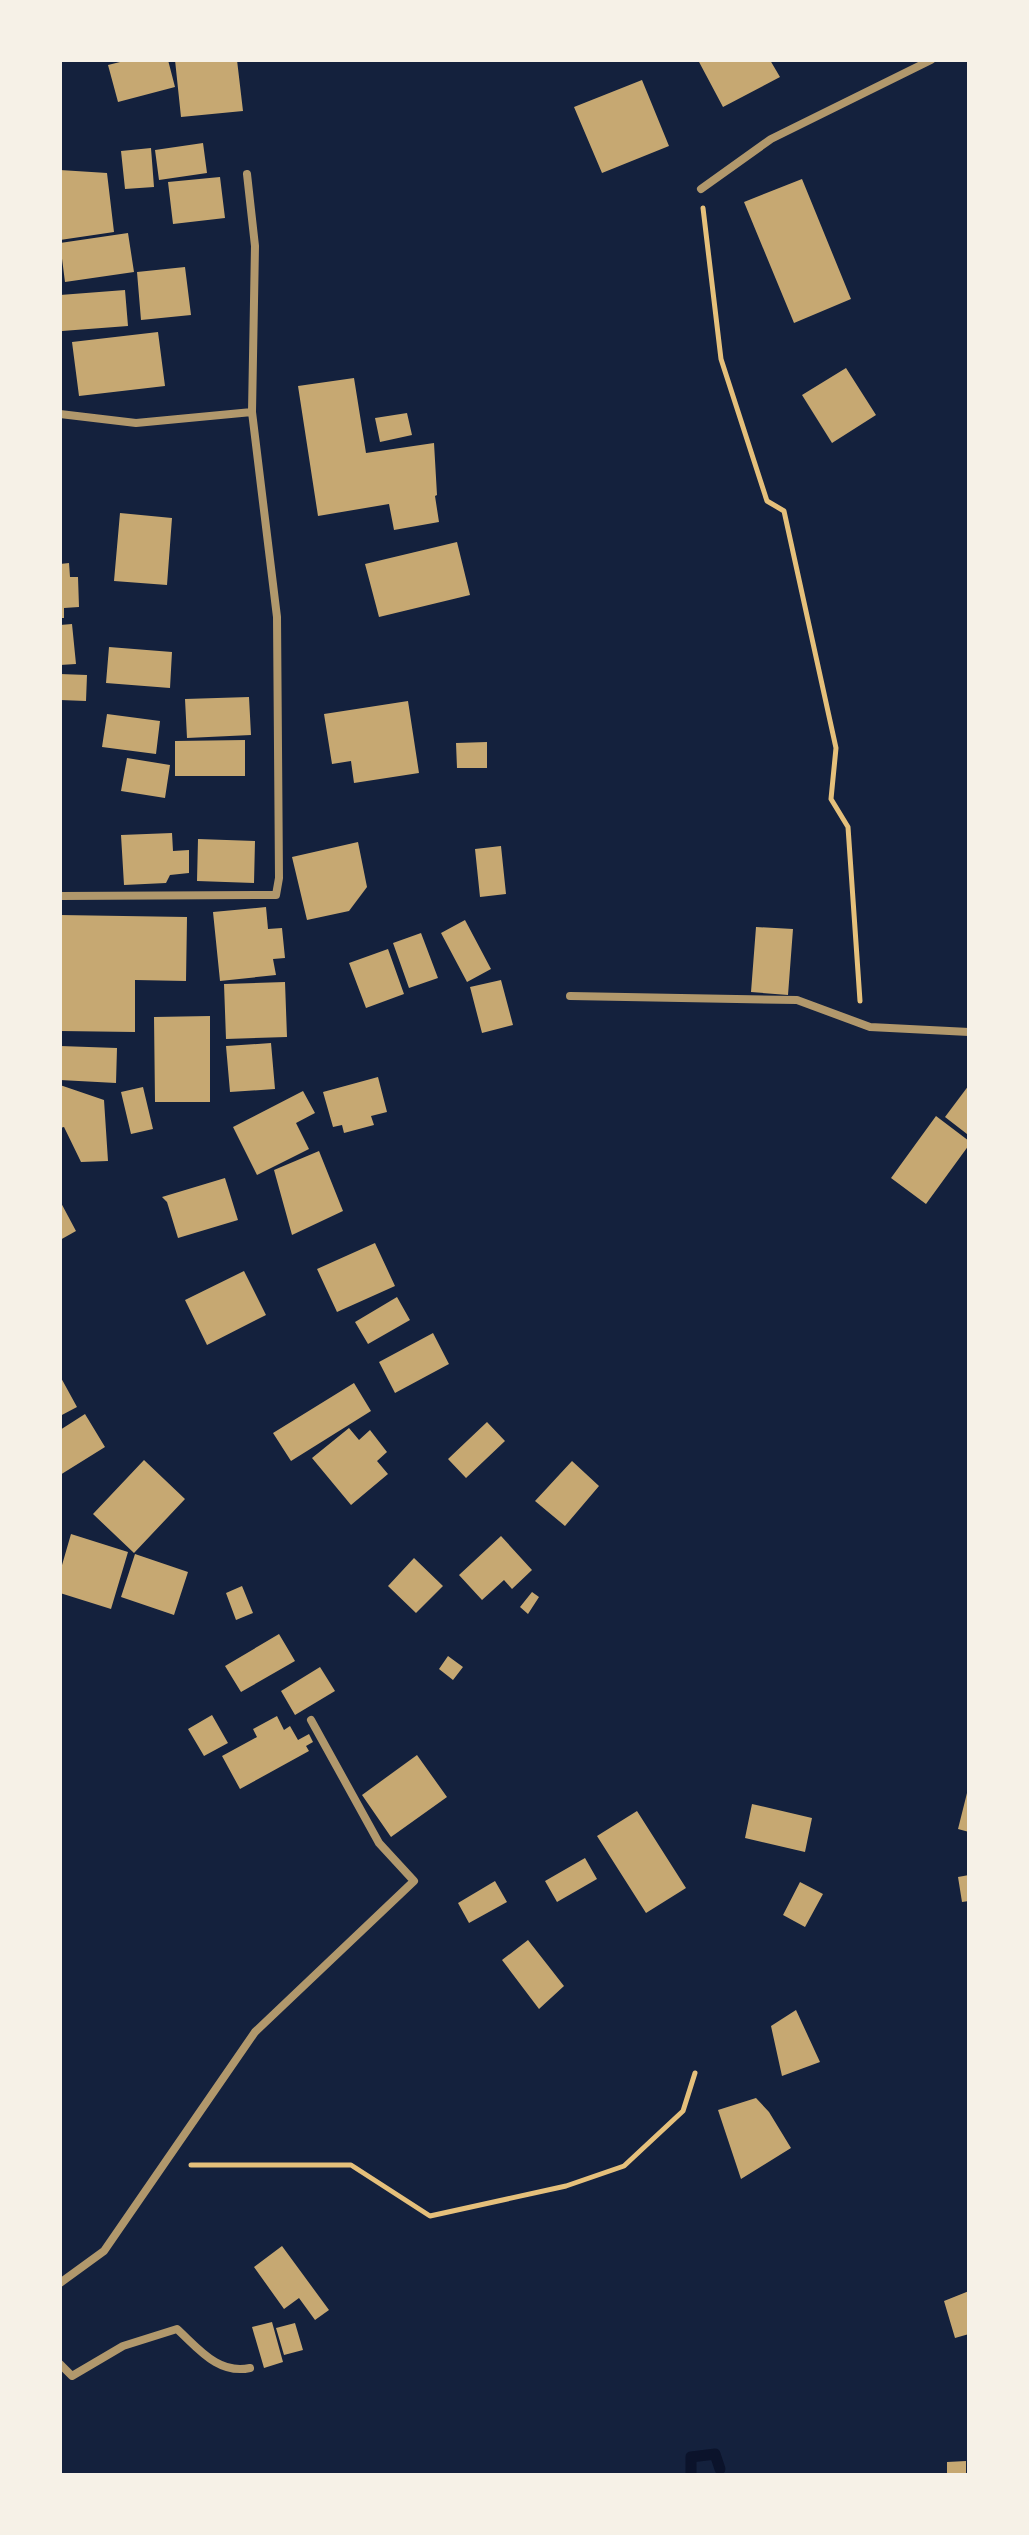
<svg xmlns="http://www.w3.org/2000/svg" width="1029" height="2535" font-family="Figtree,sans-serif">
	<rect width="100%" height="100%" fill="#14213d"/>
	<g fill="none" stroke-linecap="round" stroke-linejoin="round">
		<!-- stream -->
		<path stroke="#0b132b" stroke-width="11" d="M691 2475V2457L715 2454 720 2469"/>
	</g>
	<!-- building -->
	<path fill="#c6a872" d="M128 60H168L175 87 118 102 108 65Z
		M175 60H237L243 111 181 117Z
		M698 60H770L780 77 723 107Z
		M642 80 669 146 602 173 574 107Z
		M203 143 207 173 159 180 155 150Z
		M151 148 154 187 125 189 121 151Z
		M60 170 107 173 114 232 60 240Z
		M220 177 225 218 173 224 168 182Z
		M802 179 851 299 794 323 744 202Z
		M128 233 134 272 65 282 60 243Z
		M185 267 191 315 141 320 137 272Z
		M125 290 128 326 62 331 60 295Z
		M158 332 165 386 79 396 72 342Z
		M846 368 876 415 832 443 802 395Z
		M354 378 366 453 434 443 437 495 435 496 439 522 394 530 389 504 318 516 298 386Z
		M407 413 412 435 380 442 375 418Z
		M120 513 172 518 167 585 114 581Z
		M457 542 470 595 379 617 365 564Z
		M69 563 70 577H78L79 607 64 608V618H60V564Z
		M72 624 76 664 60 665V625Z
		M109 647 172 652 170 688 106 683Z
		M60 674 87 675 86 701 60 700Z
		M249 697 251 735 187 738 185 699Z
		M408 701 419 773 354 783 351 761 332 764 324 714Z
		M107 714 160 721 156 754 102 747Z
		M245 740V776H175V741Z
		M487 742V768H457L456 743Z
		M127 758 170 765 165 798 121 791Z
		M172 833 173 851 189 850V873L170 875 166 883 124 885 121 835Z
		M198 839 255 841 254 883 197 881Z
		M358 842 367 887 349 911 307 920 292 857Z
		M501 846 506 894 480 897 475 849Z
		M266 907 268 929 282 928 285 958 273 959 276 975 220 981 213 912Z
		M60 915 187 917 186 981 135 980V1032L60 1031Z
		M465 920 491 969 467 982 441 933Z
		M756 927 793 929 788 995 751 992Z
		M421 933 438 978 409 988 393 943Z
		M388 949 404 994 366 1008 349 963Z
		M501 980 513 1025 482 1033 470 987Z
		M285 982 287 1037 226 1039 224 984Z
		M210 1016V1102H155L154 1017Z
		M271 1043 275 1089 230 1092 226 1046Z
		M60 1046 117 1048 116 1083 60 1080Z
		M378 1077 387 1112 371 1116 374 1125 344 1133 342 1125 333 1127 323 1092Z
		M60 1085 104 1100 108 1161 81 1162 64 1127 60 1128Z
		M969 1085V1132L967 1134 945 1117Z
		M143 1087 153 1129 131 1134 121 1092Z
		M303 1091 315 1113 296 1123 309 1149 257 1175 233 1127Z
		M936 1116 969 1141V1145L926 1204 891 1178Z
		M319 1151 343 1211 292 1235 274 1170Z
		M225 1178 238 1220 178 1238 167 1202 162 1197Z
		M60 1201 76 1231 60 1240Z
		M375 1243 395 1286 337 1312 317 1269Z
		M244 1271 266 1315 207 1345 185 1300Z
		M397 1297 410 1320 368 1344 355 1322Z
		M433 1333 449 1364 395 1393 379 1362Z
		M60 1376 77 1407 60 1416Z
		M354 1383 371 1411 291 1461 273 1433Z
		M85 1414 105 1447 60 1475V1430Z
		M487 1422 505 1441 466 1478 448 1459Z
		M349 1428 359 1440 370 1430 387 1452 377 1461 388 1474 351 1505 312 1458Z
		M144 1460 185 1499 134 1553 93 1514Z
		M572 1461 599 1486 565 1526 535 1501Z
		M71 1534 128 1552 111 1609 60 1593V1572Z
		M501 1536 532 1570 512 1589 504 1580 482 1600 459 1575Z
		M135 1554 188 1572 174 1615 121 1597Z
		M414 1558 443 1586 416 1613 388 1586Z
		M242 1586 253 1613 236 1620 226 1593Z
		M532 1592 539 1597 528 1614 520 1607Z
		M279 1634 295 1661 241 1692 225 1666Z
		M448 1656 463 1667 453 1680 439 1669Z
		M320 1667 335 1691 295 1715 281 1691Z
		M212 1715 228 1743 204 1756 188 1729Z
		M277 1716 284 1730 290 1726 298 1740 309 1734 313 1742 306 1746 309 1751 240 1789 222 1756 257 1737 253 1729Z
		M417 1755 447 1797 391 1837 362 1795Z
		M968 1789H969V1832L958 1829Z
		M752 1804 812 1818 805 1852 745 1838Z
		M637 1811 686 1888 646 1913 597 1836Z
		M585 1858 597 1879 557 1902 545 1881Z
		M969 1875V1901L962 1902 958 1877Z
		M495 1881 507 1902 469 1923 458 1903Z
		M800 1882 823 1894 805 1927 783 1915Z
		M528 1940 564 1986 539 2009 502 1960Z
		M796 2010 820 2062 782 2076 771 2026Z
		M756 2098 769 2112 791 2148 741 2179 718 2110Z
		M282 2246 329 2310 315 2320 299 2298 284 2309 254 2267Z
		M969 2291V2334L955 2338 944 2301Z
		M272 2322 283 2362 264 2368 252 2327Z
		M295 2323 303 2350 284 2355 276 2328Z
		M966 2461V2475H947V2462Z"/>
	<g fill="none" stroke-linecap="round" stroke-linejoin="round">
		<!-- path -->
		<path stroke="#e5c07b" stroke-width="5" d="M703 208 721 359 767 501 784 511 836 748 831 799 848 827 860 1001
			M191 2165H351L430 2216 566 2186 624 2166 683 2111 695 2073"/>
		<!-- minor -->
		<path stroke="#b1986c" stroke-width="8" d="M701 189 771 139 931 60
			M60 414 136 423 252 412
			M60 896 276 895 279 878 277 617 252 412 255 246 247 174
			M570 996 797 1000 870 1027 969 1032
			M60 2283 104 2251 255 2032 414 1881 379 1843 311 1720
			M60 2364 72 2376 123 2346 177 2329C198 2348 218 2375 250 2368"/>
	</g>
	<!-- border -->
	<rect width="1029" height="2535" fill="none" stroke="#f6f1e7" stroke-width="124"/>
</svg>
